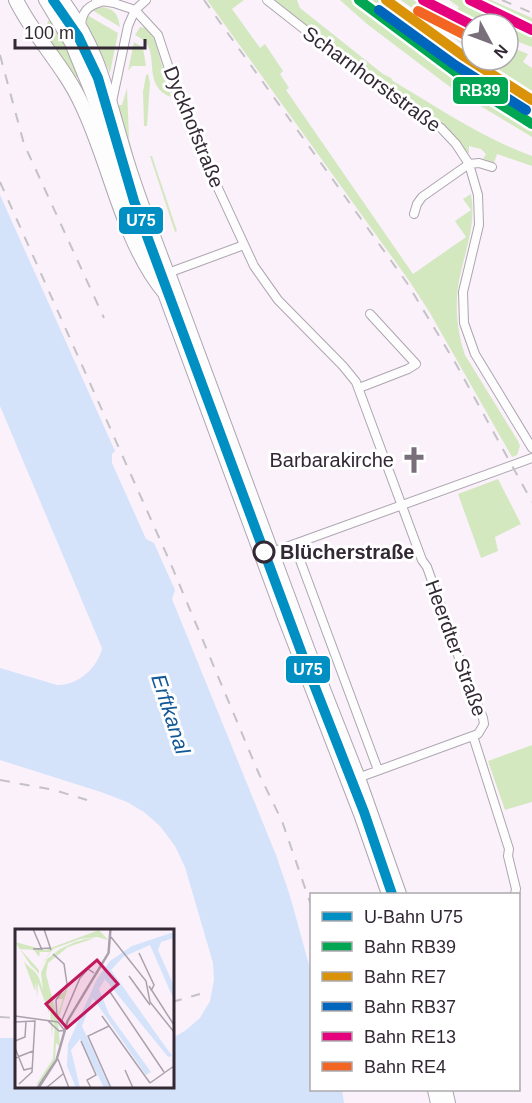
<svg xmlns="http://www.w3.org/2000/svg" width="532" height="1103" font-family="Helvetica,sans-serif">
	<rect width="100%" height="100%" fill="#faf1fb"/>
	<!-- green -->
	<path fill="#d4e8c0" d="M207 0H244L232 9 260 48 265 44 283 71 280 74 289 88 286 90 413 274 466 237 455 221 471 210 463 199 471 194C476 223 467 245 461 272 454 299 456 328 465 355L518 441 520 446 517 455 512 457 430 313 410 282Z
		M275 0H297L300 8 383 74 391 78 393 81C439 108 482 138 532 156V166L497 154 494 163 483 159 486 154 481 149 469 146V153L466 152C445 115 403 99 369 75 337 52 306 25 275 0Z
		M340 0H352L487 101 532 129V137L454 90 367 24Z
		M372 0H378L490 80 532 106V115L452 61Z
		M401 0H413L472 31V51Z
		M449 0H462L532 34V47L508 38V24H477L454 13 459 7Z
		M479 0H491L532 18V25Z
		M103 7C115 10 118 14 120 27L92 10Z
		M87 15 118 33 110 73 87 27Z
		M53 20 78 76 74 79C63 62 42 42 48 21Z
		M140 27 146 28 155 40 171 97C144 87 157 59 147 44 144 40 139 37 135 35Z
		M134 42 143 48 146 66H132L128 71Z
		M508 46 528 54 523 62 532 68V91L484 60H508Z
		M148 74 150 83 147 126H144L143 92 146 75Z
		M127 88 129 139 141 185 119 110V105H122Z
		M150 156H152L177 231 175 232Z
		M498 479 521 524 495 537 498 551 481 558 458 494Z
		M532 745V802L505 810 488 761Z"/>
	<!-- water -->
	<path fill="#d4e3fa" d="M0 195 115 451 112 454V463L146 539 154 543 175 590 172 599 276 855 290 896 311 972 312 1090H342L344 1103H0V1038H16V1086H172L173 1038 186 1030 200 1018 210 1001 214 980 213 963 185 867 175 846 160 826 144 812 127 802 101 792 0 760V668L57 685C77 686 98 668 102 648L0 406Z"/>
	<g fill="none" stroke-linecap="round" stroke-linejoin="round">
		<defs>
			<path id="street" d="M96 0 114 3 135 10 158 35 179 99 192 132 254 266 278 300 343 366 356 382 422 560 427 567 447 623 448 630 483 718 484 724 478 734 355 779
				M267 0 379 88 441 128 456 144 469 164 478 195 479 225 463 292 464 323 475 354 532 448
				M81 26C82 11 88 6 101 2
				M88 72 98 87 109 99
				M108 132 109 116 128 26 135 10 146 0
				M414 214 417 204 422 197 469 164 479 163 492 167
				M168 273 244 245
				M359 388 408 369 416 364 370 314
				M294 544 378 770
				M267 554 532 458
				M473 736 509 849 508 856 516 889 515 894"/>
			<path id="secondary" d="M45 0 71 43 91 92 162 284
				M63 0C101 51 107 93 125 152 137 193 153 233 168 273"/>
			<path id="primary" d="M16 0C34 37 65 67 82 105 111 165 122 241 165 293L284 615 361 814 389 894
				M168 273 308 651 358 778 399 894
				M435 1090 438 1103
				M445 1090 448 1103"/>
		</defs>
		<!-- street casing -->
		<use href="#street" stroke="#ada5af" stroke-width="10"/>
		<!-- secondary casing -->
		<use href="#secondary" stroke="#ada5af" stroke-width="14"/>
		<!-- primary casing -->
		<use href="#primary" stroke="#ada5af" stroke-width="16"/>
		<!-- street -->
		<use href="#street" stroke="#fefdfe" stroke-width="8"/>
		<!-- secondary -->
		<use href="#secondary" stroke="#fefdfe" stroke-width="12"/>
		<!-- primary -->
		<use href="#primary" stroke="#fefdfe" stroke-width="14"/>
		<!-- rail -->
		<path stroke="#c4c2c5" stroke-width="2" stroke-dasharray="10 10" stroke-linecap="butt" d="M204 0 407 283 456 364 532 502
			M502 0 532 13
			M0 55 24 144 104 318
			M0 182 170 562 259 774 282 821 312 908
			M0 780 54 790 87 800
			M172 1002 200 994
			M0 1017 16 1018"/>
		<defs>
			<path id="rail-1" d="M359 0 489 97 532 124"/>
			<path id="rail-2" d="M386 0 462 55 532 100"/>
			<path id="rail-3" d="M379 10 455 65 526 110"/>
			<path id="rail-4" d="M423 0 472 25
				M470 0 532 30"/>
			<path id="rail-5" d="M418 11 467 36"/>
		</defs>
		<!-- rail-1 casing -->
		<use href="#rail-1" stroke="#fff" stroke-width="15"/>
		<!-- rail-2 casing -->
		<use href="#rail-2" stroke="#fff" stroke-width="15"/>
		<!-- rail-3 casing -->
		<use href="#rail-3" stroke="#fff" stroke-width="15"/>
		<!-- rail-4 casing -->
		<use href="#rail-4" stroke="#fff" stroke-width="15"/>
		<!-- rail-5 casing -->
		<use href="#rail-5" stroke="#fff" stroke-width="15"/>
		<!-- rail-1 -->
		<use href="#rail-1" stroke="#00a651" stroke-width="10"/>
		<!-- rail-2 -->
		<use href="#rail-2" stroke="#da9308" stroke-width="10"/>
		<!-- rail-3 -->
		<use href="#rail-3" stroke="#0065bd" stroke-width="10"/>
		<!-- rail-4 -->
		<use href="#rail-4" stroke="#e5007d" stroke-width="10"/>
		<!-- rail-5 -->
		<use href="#rail-5" stroke="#f26522" stroke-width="10"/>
		<defs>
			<path id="metro-1" d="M53 0 78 36 98 78 134 201 302 654 364 812 392 894"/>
		</defs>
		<!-- metro-1 casing -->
		<use href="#metro-1" stroke="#fff" stroke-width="15"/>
		<!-- metro-1 -->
		<use href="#metro-1" stroke="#008fc2" stroke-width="10"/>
	</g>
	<!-- icons -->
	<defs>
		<symbol id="church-bare" viewBox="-9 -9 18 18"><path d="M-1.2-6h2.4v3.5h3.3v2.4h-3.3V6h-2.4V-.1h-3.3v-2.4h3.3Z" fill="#796f7a" stroke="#fff" stroke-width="2.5" paint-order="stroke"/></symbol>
	</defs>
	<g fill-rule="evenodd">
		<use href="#church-bare" x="395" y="441" width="38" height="38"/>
	</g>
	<!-- markers -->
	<circle fill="#fff" stroke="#332935" stroke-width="3" cx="264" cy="552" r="10"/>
	<g text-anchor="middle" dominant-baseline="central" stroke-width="6" stroke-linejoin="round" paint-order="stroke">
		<!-- street labels -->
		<g font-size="20" fill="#332935" stroke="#fff">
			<text transform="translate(372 79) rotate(36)">Scharnhorststraße</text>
			<text transform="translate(194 127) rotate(68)">Dyckhofstraße</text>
			<text transform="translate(456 648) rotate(70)">Heerdter Straße</text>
		</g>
		<!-- poi labels -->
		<g font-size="20" fill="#332935" stroke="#fff" text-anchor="end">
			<text x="394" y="460">Barbarakirche</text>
		</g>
		<!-- stop labels -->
		<g font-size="20" font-weight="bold" fill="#332935" stroke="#fff" text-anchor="start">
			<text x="280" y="552">Blücherstraße</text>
		</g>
		<!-- water labels -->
		<g font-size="21" font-style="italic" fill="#135897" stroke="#fff">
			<text transform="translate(171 714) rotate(72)">Erftkanal</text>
		</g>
	</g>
	<!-- overview -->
	<g transform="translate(15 929)">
		<rect width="159" height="159" fill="#faf1fb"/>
		<path d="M84 1 93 11 82 8 65 10 38 20 27 35 35 23H25L24 28 19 21 5 20 24 41V45L16 36 24 49 28 61 26 44 32 30 45 20 60 13 71 10 80 9 53 18 33 34 31 45 42 88 48 70H42L53 58 43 91 45 118 41 114 40 131 28 152 21 156 38 130 40 94 39 101 38 86 37 109 35 78 34 84 23 54 22 70 21 53 20 62 9 33 21 44 0 13 30 21Z" fill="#d4e8c0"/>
		<path d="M159 3V9L146 13 143 21 159 57V71L135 16 108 28 96 41 157 127 153 128 90 50 84 60 94 85 136 143 131 146 78 69 67 97 95 159H89L65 110 56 121 65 159H61L52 137 53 115 82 50 95 32 117 17Z" fill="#d4e3fa"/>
		<path fill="none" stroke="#aaa1ac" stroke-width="1.5" d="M18 0 27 21M29 0 36 21M96 8 131 52 135 73 159 103M18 20 36 19M124 24 139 56 136 62M38 25 49 35 52 55 41 71M114 47 135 76M134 57 159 96M95 63 149 143M41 71 42 88 46 92M0 87 43 93 50 102M87 87 135 154M33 92 44 102 50 101M0 93 20 92 17 143 4 155M49 97 47 91 65 49 73 40 79 44M94 97 73 107 96 159M0 112 10 108 11 92M66 112 81 146 72 151 76 159M0 119 9 141 17 139M0 129 18 122M43 130 54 159M110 141 118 159M135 154 159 137M22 159 41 131 52 92 93 24 95 0M24 159 42 131 53 92 94 24 96 0M31 159 48 145"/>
		<path fill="#c2185b" fill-opacity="0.15" stroke="#c2185b" stroke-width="3" d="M82 31 103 55 52 99 31 75Z"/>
		<rect width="159" height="159" fill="none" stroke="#332935" stroke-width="3"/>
	</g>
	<g stroke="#fff" stroke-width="2">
		<rect x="452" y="76" width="57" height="29" rx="6" fill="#00a651"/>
		<rect x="118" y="206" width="46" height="29" rx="6" fill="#008fc2"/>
		<rect x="285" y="655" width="46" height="29" rx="6" fill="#008fc2"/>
	</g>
	<g font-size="16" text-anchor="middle" font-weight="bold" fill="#fff">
		<text x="480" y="96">RB39</text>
		<text x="141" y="226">U75</text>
		<text x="308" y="675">U75</text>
	</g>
	<!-- legend -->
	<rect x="310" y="893" width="210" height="198" fill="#ffffff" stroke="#ada9ae" stroke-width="1.5"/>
	<rect x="322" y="912" width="30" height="9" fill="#008fc2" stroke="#ada9ae" stroke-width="1.5"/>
	<text x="364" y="923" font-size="18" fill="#332935">U-Bahn U75</text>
	<rect x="322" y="942" width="30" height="9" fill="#00a651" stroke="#ada9ae" stroke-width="1.5"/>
	<text x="364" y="953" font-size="18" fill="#332935">Bahn RB39</text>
	<rect x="322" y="972" width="30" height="9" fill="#da9308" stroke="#ada9ae" stroke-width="1.5"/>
	<text x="364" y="983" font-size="18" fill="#332935">Bahn RE7</text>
	<rect x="322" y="1002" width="30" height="9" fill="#0065bd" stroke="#ada9ae" stroke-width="1.5"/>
	<text x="364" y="1013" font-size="18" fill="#332935">Bahn RB37</text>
	<rect x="322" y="1032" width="30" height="9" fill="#e5007d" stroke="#ada9ae" stroke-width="1.5"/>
	<text x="364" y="1043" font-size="18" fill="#332935">Bahn RE13</text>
	<rect x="322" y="1062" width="30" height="9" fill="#f26522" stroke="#ada9ae" stroke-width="1.5"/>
	<text x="364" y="1073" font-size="18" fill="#332935">Bahn RE4</text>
	<!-- north arrow -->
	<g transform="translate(490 42) rotate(131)"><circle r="28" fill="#ffffff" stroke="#ada9ae" stroke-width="1.5"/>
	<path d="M0-4.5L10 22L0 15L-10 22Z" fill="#796f7a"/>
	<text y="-9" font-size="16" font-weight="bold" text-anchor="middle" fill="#332935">N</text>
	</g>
	<!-- scale -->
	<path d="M15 39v9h130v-9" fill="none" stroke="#332935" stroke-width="3"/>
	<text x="24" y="39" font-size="18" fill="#332935" stroke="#ffffff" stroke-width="4.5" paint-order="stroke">100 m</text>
</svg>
